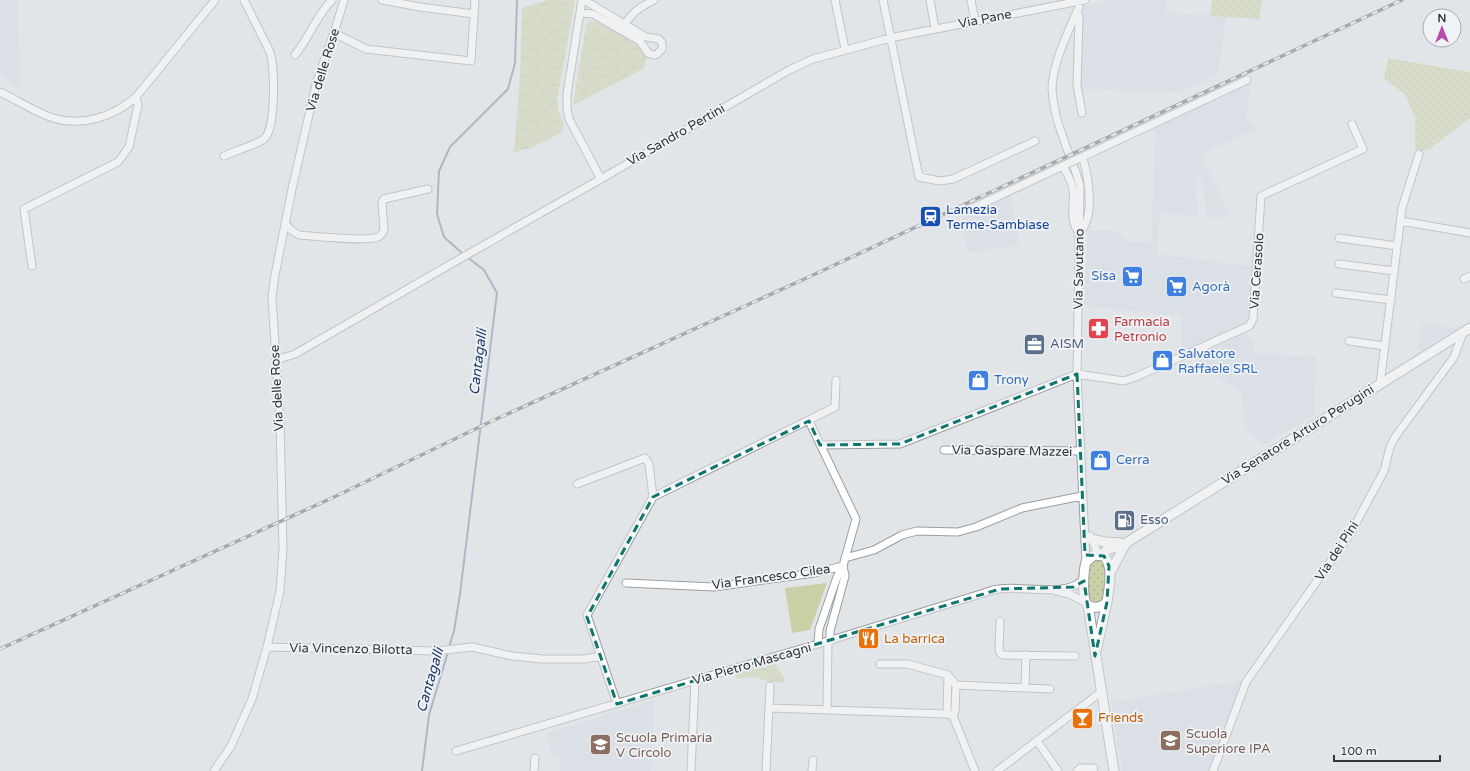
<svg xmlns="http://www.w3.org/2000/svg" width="1470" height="771" font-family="'Varela Round',sans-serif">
	<defs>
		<pattern id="grass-dots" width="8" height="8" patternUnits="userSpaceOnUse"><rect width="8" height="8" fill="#cad1a6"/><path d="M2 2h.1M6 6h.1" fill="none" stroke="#aeb490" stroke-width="1.8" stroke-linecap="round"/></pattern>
		<pattern id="park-crowns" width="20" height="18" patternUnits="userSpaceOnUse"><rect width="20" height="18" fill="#cad1a6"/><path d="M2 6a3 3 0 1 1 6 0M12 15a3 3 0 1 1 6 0" fill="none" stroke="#aeb490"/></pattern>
	</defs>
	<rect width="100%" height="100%" fill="#e2e5e8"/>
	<!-- built -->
	<path fill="#d1dae2" d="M0 0H17L21 93 0 73Z
		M1109 0H1167L1166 13 1226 16 1218 75 1180 92 1073 89 1074 25 1081 7Z
		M1251 76 1246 118 1258 128 1201 155 1230 215 1225 218 1207 217 1202 179 1195 177 1198 217 1160 212 1157 254 1252 266 1250 317 1247 320 1241 323V326L1253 343V354L1316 357 1314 416 1263 445 1245 426 1242 394 1193 357 1181 362V316L1084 306 1088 230H1113L1129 242H1151L1156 120Z
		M1010 188 1019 245 968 253 961 212Z
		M1422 322 1457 329 1417 353Z
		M1238 681 1246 682 1213 771H1122L1111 702Z
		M654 700 651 771H560V758L553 757 546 733Z"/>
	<!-- grass -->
	<path fill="url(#grass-dots)" d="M1212 0H1262L1259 19 1210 16Z
		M1388 58 1470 72V118L1427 151 1415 149V118L1405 94 1384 79Z
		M1095 558 1104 560C1107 571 1109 596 1099 604L1090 602 1089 599C1088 586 1085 568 1095 558Z"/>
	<!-- park -->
	<path fill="url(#park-crowns)" d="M547 0H575L557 101 559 113 564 123 561 133 531 148 514 152 520 75 522 8Z
		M591 21H595L599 23 638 45 647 58 643 69 573 105 586 26 588 23Z
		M775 663 785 680V683L765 681 757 677 736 678 735 674Z"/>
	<!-- pitch -->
	<path fill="#cad1a6" d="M827 583 810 630 792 633 785 588Z"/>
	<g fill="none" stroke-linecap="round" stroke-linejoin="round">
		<!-- stream -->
		<path stroke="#707f9a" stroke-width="2" d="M463 254 444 237 437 214 439 171 450 147 508 89 515 63 517 0
			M449 647 454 631 460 594 497 293 484 270 467 257
			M422 771 429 715 448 652"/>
		<defs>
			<path id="minor" d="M382 0 420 7 474 14
				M582 0 567 94V108L569 119 601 179
				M835 0 845 49
				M883 0 919 177 940 181 953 179 1035 141
				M930 0 935 29
				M971 0 975 21
				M1080 0 1079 7C1069 29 1052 65 1052 89 1053 104 1057 122 1063 137 1068 154 1076 169 1080 186L1077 374 1086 562
				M1077 11 1079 18 1077 85 1082 113
				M580 13 593 14 640 41 648 53 654 55 657 54 662 49V43L659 39 646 37 584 0
				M625 24C634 10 641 7 654 0
				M334 33 366 49 471 61 475 0
				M295 55C309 38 316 16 332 0
				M0 92C15 99 37 113 53 118 82 127 113 117 136 97L215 0
				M224 156C232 152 258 144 264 139 276 129 275 67 270 52L244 0
				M1078 159 1247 80
				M1063 166C1067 174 1072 181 1073 190 1075 204 1068 222 1080 233 1083 229 1086 225 1087 219 1092 205 1088 171 1082 157
				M971 209 1067 164
				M1401 221 1470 233
				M285 223 291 230 299 235C314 236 367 242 378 237 381 236 383 232 384 230L382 202 384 199 428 189
				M1339 238 1397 246
				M1339 264 1394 271
				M32 266 24 209 118 162 129 147 138 105 136 97
				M1464 279 1470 276
				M1336 293 1391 300
				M1349 341 1385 346
				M276 360 295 354 470 253 601 179 789 70 813 59 890 38 1085 0
				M1380 384 1402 208 1419 154
				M809 421 856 519 843 566 837 577 819 629 818 644
				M820 445 900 444 1077 374 1124 381 1138 376 1249 326 1253 319 1261 196 1363 149 1352 124
				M944 450 1081 451
				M577 484 645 458 649 464 653 497
				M1090 536 1099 555
				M845 558 874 550 902 535 917 531 958 532 976 527 1022 508 1082 496
				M626 583 714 587 814 573 843 566
				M1056 591 1069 594 1085 602
				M1000 621 999 650 1000 653 1003 655 1075 656
				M830 641V631L845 576 843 566
				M267 647 436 651 472 647 512 656 542 659H584L601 656
				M880 664H907L948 675 956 685 1050 689
				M1025 688 1026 655
				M617 704 587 615 653 497 835 407 836 380
				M769 708 947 714 953 716
				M827 710 828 641
				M947 714 948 675
				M953 716 975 771
				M953 716 955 711 956 685
				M1037 741 1058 771
				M456 751 828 641 984 593C989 591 995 589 1000 589 1022 585 1070 599 1084 578
				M214 771 231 746 252 699 267 647 280 591 283 549 280 422 272 297 275 275 292 189 316 84 335 30 344 0
				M534 771 535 758
				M691 771 695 681
				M766 771 770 686
				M812 771 813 760
				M997 771 1101 692
				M1077 771 1080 768H1094
				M1213 771 1246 682 1350 534 1384 471 1390 447 1395 437 1454 357 1463 333"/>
			<path id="tertiary" d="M1091 539 1105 542 1120 543
				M1094 555 1104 556C1114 567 1109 588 1107 602 1103 606 1099 608 1093 607 1092 607 1088 606 1088 605 1081 600 1084 569 1086 562Z
				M1102 555 1107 550 1126 543 1470 328
				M1110 573 1126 543
				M1088 605 1114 771
				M1096 651 1107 602"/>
		</defs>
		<!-- minor casing -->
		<use href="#minor" stroke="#9b9ea1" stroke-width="9"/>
		<!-- tertiary casing -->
		<use href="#tertiary" stroke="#9b9ea1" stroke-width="11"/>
		<!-- minor -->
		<use href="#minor" stroke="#fff" stroke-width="7"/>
		<!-- tertiary -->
		<use href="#tertiary" stroke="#fff" stroke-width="9"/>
		<defs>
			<path id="rail" d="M0 649 332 498 492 421 811 276 1402 0"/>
		</defs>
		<!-- rail casing -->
		<use href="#rail" stroke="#616364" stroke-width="3.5"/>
		<!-- rail -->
		<use href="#rail" stroke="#f0f3f6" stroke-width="2" stroke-dasharray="6" stroke-linecap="butt"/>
		<defs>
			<path id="minor-bridge" d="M1067 164 1078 159"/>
		</defs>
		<!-- minor-bridge casing -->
		<use href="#minor-bridge" stroke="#9b9ea1" stroke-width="9" stroke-linecap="butt"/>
		<!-- minor-bridge -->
		<use href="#minor-bridge" stroke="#fff" stroke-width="7"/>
	</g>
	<!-- marked area -->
	<path d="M0 0H1470V771H0ZM1077 374 1085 555 1104 556 1109 566 1107 602 1095 656 1084 581 1073 587 1000 589 617 704 587 617 653 497 809 421 820 445 900 444Z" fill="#e2e5e8" fill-opacity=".55" fill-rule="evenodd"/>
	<path fill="none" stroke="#0f766e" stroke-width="3" stroke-dasharray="8 5" stroke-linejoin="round" d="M1077 374 1085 555 1104 556 1109 566 1107 602 1095 656 1084 581 1073 587 1000 589 617 704 587 617 653 497 809 421 820 445 900 444Z"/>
	<!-- icons -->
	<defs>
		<symbol id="station-square" viewBox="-11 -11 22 22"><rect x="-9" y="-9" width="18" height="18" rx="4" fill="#1a4fb4" stroke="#f0f3f6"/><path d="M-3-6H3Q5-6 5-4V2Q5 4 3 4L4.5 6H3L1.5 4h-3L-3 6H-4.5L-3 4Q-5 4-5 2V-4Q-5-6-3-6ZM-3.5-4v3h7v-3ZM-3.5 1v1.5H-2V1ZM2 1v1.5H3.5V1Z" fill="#fff"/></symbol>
		<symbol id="supermarket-square" viewBox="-11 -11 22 22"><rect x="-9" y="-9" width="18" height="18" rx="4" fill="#3f7fe0" stroke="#f0f3f6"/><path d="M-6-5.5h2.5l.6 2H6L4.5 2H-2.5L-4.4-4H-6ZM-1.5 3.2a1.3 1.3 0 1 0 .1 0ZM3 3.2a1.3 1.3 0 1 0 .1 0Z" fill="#fff"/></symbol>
		<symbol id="pharmacy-square" viewBox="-11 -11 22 22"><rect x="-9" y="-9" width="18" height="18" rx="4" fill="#e0444e" stroke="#f0f3f6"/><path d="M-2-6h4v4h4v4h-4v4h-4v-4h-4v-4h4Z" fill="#fff"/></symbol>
		<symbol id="office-square" viewBox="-11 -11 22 22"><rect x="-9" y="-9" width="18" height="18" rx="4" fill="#5c6f8a" stroke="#f0f3f6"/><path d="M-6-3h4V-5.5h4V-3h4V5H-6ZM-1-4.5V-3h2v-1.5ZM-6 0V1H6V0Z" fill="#fff"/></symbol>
		<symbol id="shop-square" viewBox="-11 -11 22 22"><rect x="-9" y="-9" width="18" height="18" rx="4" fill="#3f7fe0" stroke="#f0f3f6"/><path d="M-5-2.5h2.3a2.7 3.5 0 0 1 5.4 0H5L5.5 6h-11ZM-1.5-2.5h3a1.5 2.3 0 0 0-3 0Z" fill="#fff"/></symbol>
		<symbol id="fuel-square" viewBox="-11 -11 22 22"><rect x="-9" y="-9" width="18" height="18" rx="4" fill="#5c6f8a" stroke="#f0f3f6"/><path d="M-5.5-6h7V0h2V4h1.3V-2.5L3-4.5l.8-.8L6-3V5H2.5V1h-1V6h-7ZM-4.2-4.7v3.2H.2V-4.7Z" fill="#fff"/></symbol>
		<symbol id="restaurant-square" viewBox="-11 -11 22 22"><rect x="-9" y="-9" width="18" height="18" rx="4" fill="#e8710a" stroke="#f0f3f6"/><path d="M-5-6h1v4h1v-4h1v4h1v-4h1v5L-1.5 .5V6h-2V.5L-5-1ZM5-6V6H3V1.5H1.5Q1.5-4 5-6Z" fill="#fff"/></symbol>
		<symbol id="bar-square" viewBox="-11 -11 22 22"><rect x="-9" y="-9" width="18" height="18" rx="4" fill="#e8710a" stroke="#f0f3f6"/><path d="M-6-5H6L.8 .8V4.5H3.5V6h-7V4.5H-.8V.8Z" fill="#fff"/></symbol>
		<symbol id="school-square" viewBox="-11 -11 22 22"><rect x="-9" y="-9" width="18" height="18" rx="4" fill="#8d6e63" stroke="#f0f3f6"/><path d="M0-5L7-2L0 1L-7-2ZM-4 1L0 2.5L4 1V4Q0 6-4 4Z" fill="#fff"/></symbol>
	</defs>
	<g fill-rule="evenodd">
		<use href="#station-square" x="918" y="204" width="25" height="25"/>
		<use href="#supermarket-square" x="1120" y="264" width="25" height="25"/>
		<use href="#supermarket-square" x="1164" y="274" width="25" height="25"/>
		<use href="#pharmacy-square" x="1086" y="316" width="25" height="25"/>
		<use href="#office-square" x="1022" y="332" width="25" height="25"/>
		<use href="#shop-square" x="1150" y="348" width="25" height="25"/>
		<use href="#shop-square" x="966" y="368" width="25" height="25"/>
		<use href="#shop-square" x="1088" y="448" width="25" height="25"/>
		<use href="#fuel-square" x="1112" y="508" width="25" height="25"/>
		<use href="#restaurant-square" x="856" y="626" width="25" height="25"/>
		<use href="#bar-square" x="1070" y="706" width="25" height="25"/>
		<use href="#school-square" x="1158" y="728" width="25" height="25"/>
		<use href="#school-square" x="588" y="732" width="25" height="25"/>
	</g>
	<g text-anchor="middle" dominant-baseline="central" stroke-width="3.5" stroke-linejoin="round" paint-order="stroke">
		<!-- street labels -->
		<g font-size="13" fill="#353637" stroke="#f0f3f6">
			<text transform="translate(985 19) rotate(-11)">Via Pane</text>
			<text transform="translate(323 70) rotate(-73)">Via delle Rose</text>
			<text transform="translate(676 135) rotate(-30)">Via Sandro Pertini</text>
			<text transform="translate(1079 269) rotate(-89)">Via Savutano</text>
			<text transform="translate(1257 271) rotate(-86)">Via Cerasolo</text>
			<text transform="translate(277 388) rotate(-93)">Via delle Rose</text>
			<text transform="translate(1298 435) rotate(-32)">Via Senatore Arturo Perugini</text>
			<text transform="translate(1012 451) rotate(1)">Via Gaspare Mazzei</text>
			<text transform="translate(1337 551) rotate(-57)">Via dei Pini</text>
			<text transform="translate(771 577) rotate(-8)">Via Francesco Cilea</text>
			<text transform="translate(351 649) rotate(1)">Via Vincenzo Bilotta</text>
			<text transform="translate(752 664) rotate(-16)">Via Pietro Mascagni</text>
		</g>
		<!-- transit labels -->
		<g font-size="13" fill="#164399" stroke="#f0f3f6" text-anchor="start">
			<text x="946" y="210">Lamezia<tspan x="946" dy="15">Terme-Sambiase</tspan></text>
		</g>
		<!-- shop labels -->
		<g font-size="13" fill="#366cbe" stroke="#f0f3f6" text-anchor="start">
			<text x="1116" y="276" text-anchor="end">Sisa</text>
			<text x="1192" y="287">Agorà</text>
			<text x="1178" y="354">Salvatore<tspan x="1178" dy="15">Raffaele SRL</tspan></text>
			<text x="994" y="380">Trony</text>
			<text x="1116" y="460">Cerra</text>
		</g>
		<!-- health labels -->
		<g font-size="13" fill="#be3a42" stroke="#f0f3f6" text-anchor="start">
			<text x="1114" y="322">Farmacia<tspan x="1114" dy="15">Petronio</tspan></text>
		</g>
		<!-- service labels -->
		<g font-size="13" fill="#4e5e75" stroke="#f0f3f6" text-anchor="start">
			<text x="1050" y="344">AISM</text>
			<text x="1140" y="520">Esso</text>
		</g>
		<!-- food labels -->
		<g font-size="13" fill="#c56008" stroke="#f0f3f6" text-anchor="start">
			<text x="884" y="639">La barrica</text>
			<text x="1098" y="718">Friends</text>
		</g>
		<!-- education labels -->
		<g font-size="13" fill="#785e54" stroke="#f0f3f6" text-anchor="start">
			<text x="1186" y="734">Scuola<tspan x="1186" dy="15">Superiore IPA</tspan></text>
			<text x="616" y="738">Scuola Primaria<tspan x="616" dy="15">V Circolo</tspan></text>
		</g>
		<!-- water labels -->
		<g font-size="14" font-style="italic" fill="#233b6b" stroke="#f0f3f6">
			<text transform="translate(478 362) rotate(-83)">Cantagalli</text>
			<text transform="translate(430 680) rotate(-74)">Cantagalli</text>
		</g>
	</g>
	<!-- north arrow -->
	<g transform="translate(1442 28)"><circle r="19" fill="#f0f3f6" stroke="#a5a7aa"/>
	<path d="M0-3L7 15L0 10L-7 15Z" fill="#b74cad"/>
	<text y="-6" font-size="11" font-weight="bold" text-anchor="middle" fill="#353637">N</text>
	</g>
	<!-- scale -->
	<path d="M1334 755v6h106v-6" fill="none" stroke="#353637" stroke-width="2"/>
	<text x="1340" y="755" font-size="12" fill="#353637" stroke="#f0f3f6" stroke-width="3" paint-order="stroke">100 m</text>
</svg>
